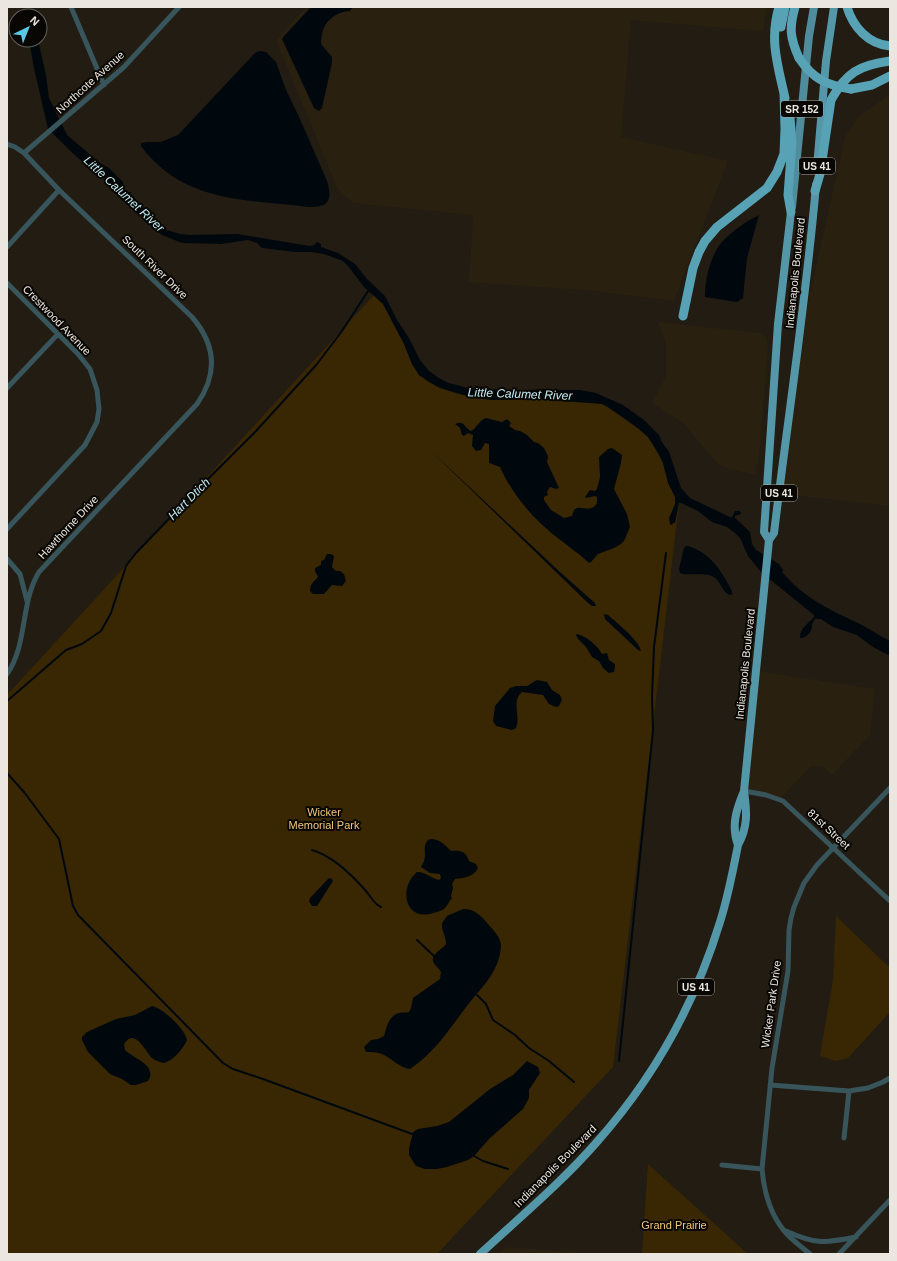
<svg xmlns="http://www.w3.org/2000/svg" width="897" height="1261" font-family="Helvetica,sans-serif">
	<rect width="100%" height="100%" fill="#221c12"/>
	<!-- built -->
	<path fill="#2a2010" d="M306 7H766L763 31 631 20 621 137 728 161 674 301 596 291 469 282 473 215 353 203 338 190 276 40Z
		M890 94V506L782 494 804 322 845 137 858 117Z
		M658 322 760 333 766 338 768 347 759 455 756 475 730 469 719 465 683 423 652 403 666 376V344Z
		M757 671 875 689 870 735 832 775 822 766H811L781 798 746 790Z
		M507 1247 594 1254H498Z"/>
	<!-- green -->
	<path fill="#392704" d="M374 295 383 304 404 344 412 364 419 375 429 382 440 388 458 394 493 400 532 399 602 404 629 421 648 437 654 445 663 462 668 483 679 503 613 1067 437 1254H7V695Z
		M836 916 890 968V1012L848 1058 836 1061 820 1056 833 980Z
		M648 1164 748 1254H642Z"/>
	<!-- water -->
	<path fill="#00080e" d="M311 7H353L350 11C346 11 342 12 338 14 324 21 322 30 321 44L332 57V63L322 108 319 111 314 108 282 39 284 36Z
		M29 40H38L46 75 49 98 67 135 100 163 109 168 123 182 124 189 126 192H131V194L158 224 167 230 180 234 189 235 237 234 310 246 314 245 317 242 321 244V247L338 253 355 264 367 279 385 296 397 320 409 338 420 360 429 371 439 378 449 383 464 387 488 391 497 389 513 391 545 389 549 390H580L591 392 596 393 623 405 644 420 659 435 662 442 669 452 681 488 690 498 730 517H732L735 511H740L741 514 735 516V518L750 532 752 544 756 550 779 564 783 570 782 572C804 598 828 609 858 623 869 628 879 636 890 641V656L873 647 857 635 833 627 821 619H815L812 624C813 630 807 639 800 638 799 629 809 623 814 617V615L762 573 748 556 740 538 735 533 727 527 712 522 698 511 681 503H679L675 523H673L672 525 670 524 669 518 675 504V497L668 483 663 463 658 453 648 437 639 429 608 407 602 404 592 403 532 399 493 400 474 398 440 388 429 382 419 375 412 364 404 344 383 304 364 287 348 266 343 261 324 254 311 252H295L262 248 257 243 248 240 221 244 182 243 162 235 155 230 152 226 148 224 124 201V195L121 192 114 191 104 177 90 165 79 159 48 129 34 68Z
		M260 51 266 52 276 62 286 90 300 119 327 181C333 201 328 208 308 207 254 200 197 203 155 162 150 157 145 152 141 146V143L147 142H161L178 135 255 53Z
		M759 215 747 258 743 298 737 302 705 297C705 279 710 257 721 243 731 232 745 222 759 215Z
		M486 418 502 422 507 419 511 423 509 426 515 430 520 431 527 435 534 442 538 443 544 448 548 456 547 462 559 488 556 489 550 487 547 492 548 495 544 497V500L551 510 564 518 572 516C573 514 573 512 574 510 580 503 590 515 597 503V497L595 496 586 498 585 497 590 490 595 491 597 489 600 477 599 457 608 449 612 448 622 455 621 463 614 489 627 514 630 527 624 541 621 544 614 548 598 554 590 563 588 562C577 552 565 544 554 535 531 517 511 492 500 467L489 463V444L485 443 481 450 476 451 472 446 473 435 468 433 464 436 462 435 460 428 455 424C465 420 463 427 471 431 477 428 479 420 486 418Z
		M431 451 561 573 595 603 596 606H592L587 602Z
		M688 546C711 553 722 572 732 591V595C722 595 721 579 712 576 704 573 692 575 683 574L680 573 679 569 684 548 686 546Z
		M327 554H331L334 556 332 567 336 571H340L344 574 346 581 342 586 332 585 324 594H313L310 591C310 583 314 582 318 577L315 571V568L321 565V561L324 560Z
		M604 614 608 615C617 623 639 640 641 651L638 650 605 619Z
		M577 634C586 636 598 646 602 654L607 653 609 660 615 664V666L614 672 609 673 603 668 599 661 592 657 586 647 578 639 576 635Z
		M537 680 547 682 552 690 560 695 562 700 559 706 556 707 549 704 543 695 522 692C511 701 521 717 516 728L512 730 496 726 493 721 495 706 510 688 516 686H527Z
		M430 839C440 839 444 844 451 851 460 850 466 851 469 861L476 864 478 868C474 877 463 878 455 879L452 884 453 888 451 896 452 898C449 901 448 905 445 908 442 911 437 912 433 913 405 922 398 888 417 872 426 872 432 879 439 880L441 878 440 874 430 873 421 867C421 867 424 861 424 861 427 853 421 844 430 839Z
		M329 878 332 879 333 881 317 906H312L309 901 310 898Z
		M463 909C475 909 480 915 488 924 493 930 500 936 501 945 501 954 497 966 492 974 484 987 473 997 464 1010 448 1031 433 1054 410 1069 399 1068 392 1058 382 1054 376 1052 371 1052 366 1052L364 1047 371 1040 378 1039 384 1036C387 1027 388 1016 399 1013 403 1012 406 1013 409 1012L411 1008 413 998 440 979 441 972C439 968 434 965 433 961 431 954 443 949 446 944 446 936 441 931 442 923L447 916Z
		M152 1006C163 1008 185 1029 187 1040 183 1049 174 1060 164 1063 160 1062 156 1061 152 1058 145 1051 135 1027 124 1044L125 1050C134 1059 158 1065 148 1081L136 1085H131L122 1079 110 1074 88 1052 82 1040V1037L87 1032 116 1019 135 1015Z
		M527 1061 538 1067 540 1073 529 1090V1098L523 1109 490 1138 474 1156 468 1160 447 1167 437 1169H425L416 1166 409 1155V1149L413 1132 418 1129 437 1126 449 1122 490 1089 513 1075Z"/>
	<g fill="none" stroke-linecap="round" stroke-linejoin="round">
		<!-- stream -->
		<path stroke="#00080e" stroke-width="2" d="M7 701 66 650 82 644 101 631 111 613 126 566 136 553 189 498 256 431 317 364 342 331 370 288
			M7 773 24 792 59 839 73 906 78 915 223 1063 233 1069 263 1079 412 1134
			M312 850C333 856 352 875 366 891 371 897 374 904 381 907
			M417 940 434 956
			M477 995 486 1004 493 1020 515 1035 529 1048 549 1061 574 1082
			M619 1061 653 730 652 696 654 647 666 553
			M474 1156 483 1161 508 1169"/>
		<!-- minor -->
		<path stroke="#38555c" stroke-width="5" d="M71 7 104 85
			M7 144 15 147 24 153 124 67 179 7
			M7 247 59 190
			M7 283 78 354 90 369 97 390 99 409 97 422 85 445 7 529
			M7 388 58 334
			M7 559 20 574 27 601
			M7 674C28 644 20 603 39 572L197 404C218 374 216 345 192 317L59 190 24 153
			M744 791 766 795 783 801 890 901
			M770 1085 849 1091 868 1088 883 1082 890 1078
			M844 1138 849 1091
			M722 1165 762 1169
			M786 1231C816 1245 826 1243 856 1237
			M810 1254C802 1247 793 1241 786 1233 770 1215 764 1192 762 1169L772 1068 788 971 789 930 791 918 794 907 804 883 817 865 890 788
			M839 1254 890 1200"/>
		<!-- primary -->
		<path stroke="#4f8c9c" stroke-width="8" d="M792 207 809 36 814 7"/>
		<!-- trunk -->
		<path stroke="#5397a8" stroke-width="8" d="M817 167 826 61 834 7
			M769 540 764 532 778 324 791 212
			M738 845C731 826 736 810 744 791
			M480 1254C519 1218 561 1183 596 1143 653 1079 695 1004 720 922 728 897 733 871 738 845 748 827 747 812 744 791L769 540 774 533C788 417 806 301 816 185"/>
		<!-- motorway -->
		<path stroke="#57a2b5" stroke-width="9" d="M779 7C769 40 778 66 785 98
			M795 7C789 28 790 38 799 58
			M847 7C853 27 868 44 890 46
			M781 27 785 7
			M851 89 872 85 890 76
			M790 118 792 142 788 195 791 212
			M815 191 820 174 831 100C846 73 859 65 890 61
			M683 316 693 268 699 252 705 241 717 227 767 188 777 172 784 154 785 129 784 93"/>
		<!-- motorway-bridge -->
		<path stroke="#57a2b5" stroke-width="9" d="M799 58C813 79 826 85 851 89"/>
	</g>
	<g text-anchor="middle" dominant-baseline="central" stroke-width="4" stroke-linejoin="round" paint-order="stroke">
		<!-- shield labels -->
		<g fill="#090704" stroke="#a7a39d" stroke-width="1">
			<rect x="781" y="101" width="42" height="16" rx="3"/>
			<rect x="799" y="158" width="36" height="16" rx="3"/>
			<rect x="761" y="485" width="36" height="16" rx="3"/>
			<rect x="678" y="979" width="36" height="16" rx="3"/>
		</g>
		<g font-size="10" font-weight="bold" fill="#ebe6df">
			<text x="802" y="109">SR 152</text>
			<text x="817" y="166">US 41</text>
			<text x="779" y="493">US 41</text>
			<text x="696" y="987">US 41</text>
		</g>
		<!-- street labels -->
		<g font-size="11" fill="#ebe6df" stroke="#090704">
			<text transform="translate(90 82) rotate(-42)">Northcote Avenue</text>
			<text transform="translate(155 267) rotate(44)">South River Drive</text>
			<text transform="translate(795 273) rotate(-84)">Indianapolis Boulevard</text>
			<text transform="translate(57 320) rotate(46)">Crestwood Avenue</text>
			<text transform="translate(68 527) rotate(-47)">Hawthorne Drive</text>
			<text transform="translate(745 664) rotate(-84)">Indianapolis Boulevard</text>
			<text transform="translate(829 829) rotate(43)">81st Street</text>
			<text transform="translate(771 1004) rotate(-82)">Wicker Park Drive</text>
			<text transform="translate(555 1166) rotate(-45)">Indianapolis Boulevard</text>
		</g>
		<!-- park labels -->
		<g font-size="11" fill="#f3c677" stroke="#090704">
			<text x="324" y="812">Wicker<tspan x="324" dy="13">Memorial Park</tspan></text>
			<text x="674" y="1225">Grand Prairie</text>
		</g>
		<!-- water labels -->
		<g font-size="12" font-style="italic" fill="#c4ecf7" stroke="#090704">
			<text transform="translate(124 194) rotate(43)">Little Calumet River</text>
			<text transform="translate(520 394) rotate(2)">Little Calumet River</text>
			<text transform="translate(189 499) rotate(-45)">Hart Dtich</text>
		</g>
	</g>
	<!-- border -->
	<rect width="897" height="1261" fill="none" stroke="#ebe6df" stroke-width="16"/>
	<!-- north arrow -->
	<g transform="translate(28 28) rotate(43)"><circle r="19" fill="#090704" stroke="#63605c"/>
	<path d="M0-3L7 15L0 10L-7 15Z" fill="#58c8e4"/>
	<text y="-6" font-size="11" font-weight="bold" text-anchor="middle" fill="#ebe6df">N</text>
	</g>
</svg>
